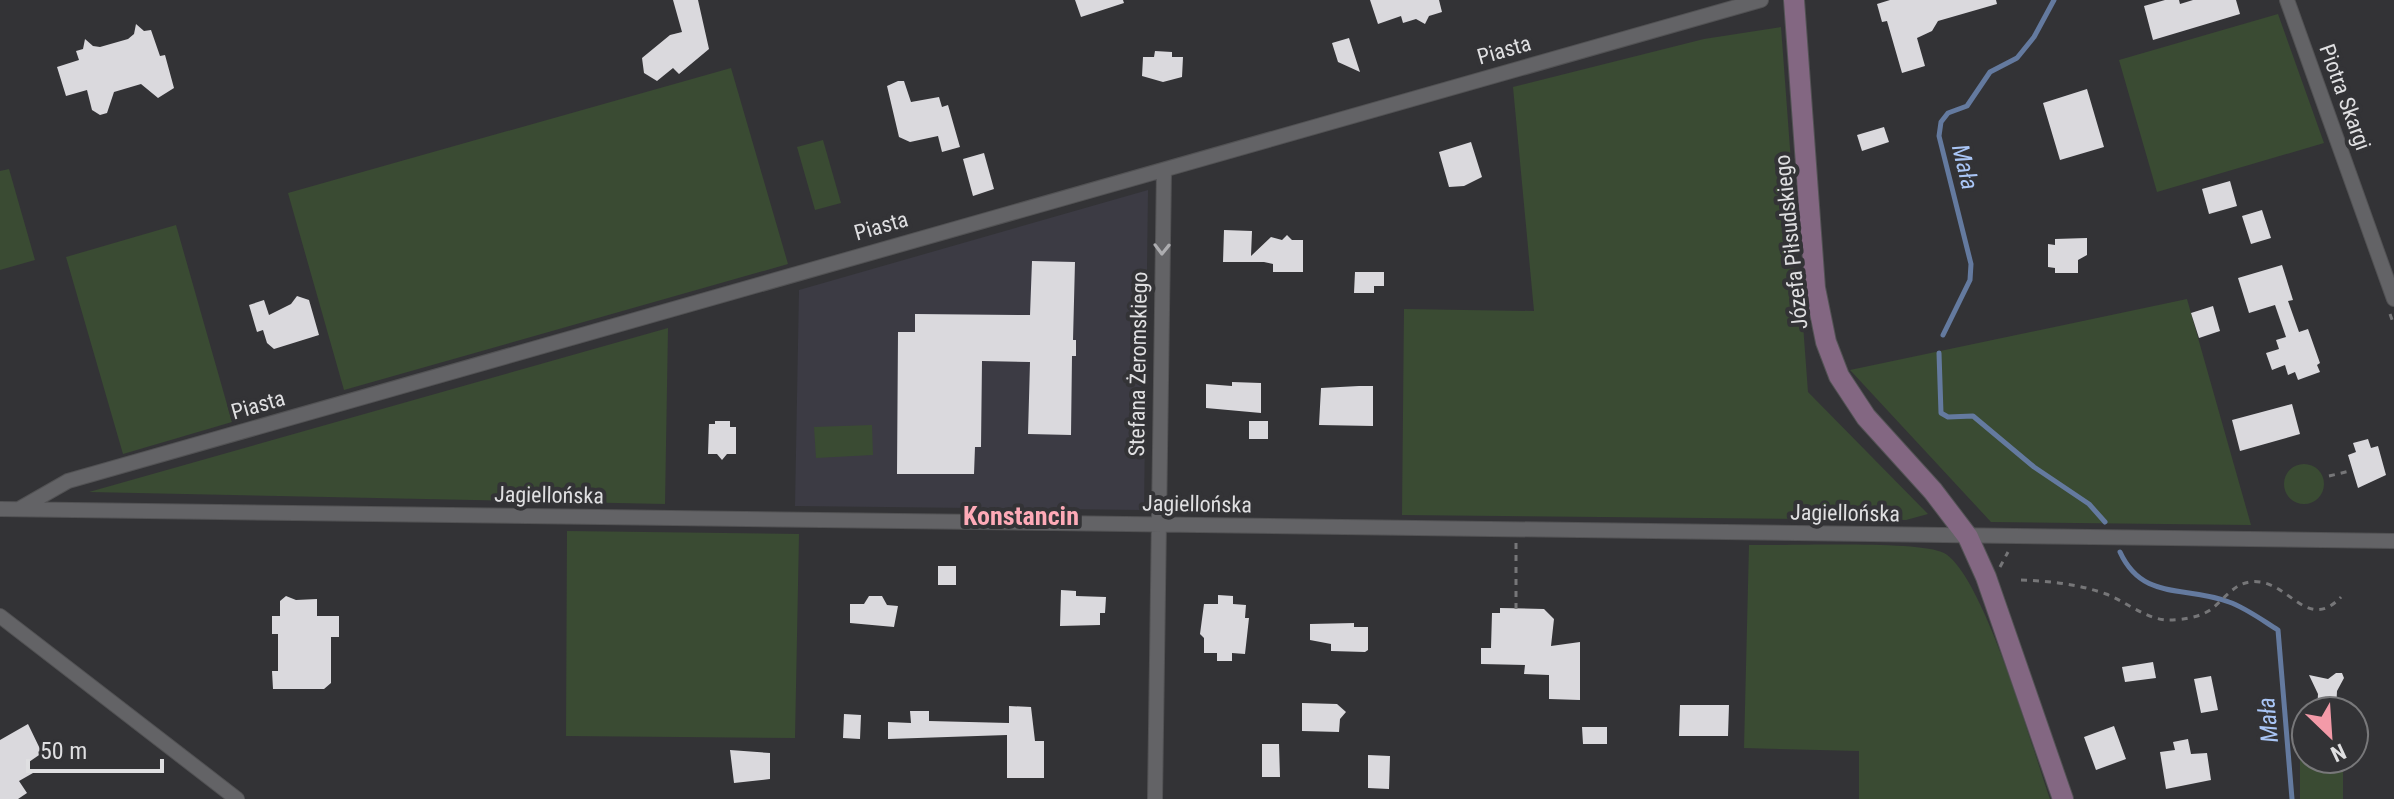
<svg xmlns="http://www.w3.org/2000/svg" width="2394" height="799" font-family="'Roboto Condensed',sans-serif">
	<rect width="100%" height="100%" fill="#333336"/>
	<!-- built -->
	<path fill="#3c3b44" d="M1148 190 1144 510 795 506 799 290Z"/>
	<!-- green -->
	<path fill="#3a4b33" d="M2278 14 2324 143 2157 192 2119 60Z
		M1781 27 1808 392 1928 514 1906 520 1402 515 1404 309 1534 311 1513 87 1704 39Z
		M731 68 788 264 344 390 288 193Z
		M823 140 841 203 815 210 797 147Z
		M9 169 35 260 0 270V171Z
		M176 225 232 422 123 454 66 257Z
		M2187 299 2251 525 1991 522 1850 370Z
		M668 328 665 504 89 492Z
		M872 425 873 455 816 458 814 427Z
		M2284 484a20 20 0 1 1 40 0a20 20 0 1 1-40 0Z
		M567 531 799 534 795 738 566 736Z
		M1749 545C1784 546 1920 540 1944 553 1984 575 2033 751 2050 799H1859V751L1744 748Z
		M2300 748H2306V759H2343V799H2300Z"/>
	<g fill="none" stroke-linecap="round" stroke-linejoin="round">
		<!-- stream -->
		<path stroke="#647a9f" stroke-width="5" d="M1943 335 1970 280 1971 264 1939 136 1941 122 1948 113 1967 106 1990 72 2017 58 2034 37 2054 0
			M1939 353 1941 413 1948 417 1973 416 2034 467 2089 504 2105 522
			M2120 552C2143 602 2186 585 2229 602 2246 608 2262 620 2278 630L2292 799"/>
	</g>
	<!-- building -->
	<path fill="#dad9dd" d="M673 0H698L709 49 679 74 673 68 657 81 644 73 642 58 670 35 682 32Z
		M1075 0H1123L1124 3 1081 17Z
		M1370 0H1439L1442 12 1429 16 1425 24 1416 19 1403 23 1401 16 1378 24Z
		M1890 0H1996L1997 4 1938 21 1932 31 1917 38 1925 66 1902 73 1887 21 1882 22 1877 4Z
		M2165 0H2179L2180 4 2193 0H2236L2240 14 2153 40 2144 6Z
		M136 24 144 31 151 30 160 56 165 55 174 88 158 98 141 84 114 92 107 113 100 115 92 110 87 90 66 96 57 67 79 60 76 51 83 49 85 39 93 46 100 47 128 39 134 34Z
		M1349 38 1360 72 1338 62 1332 43Z
		M1155 51 1172 52V57H1183L1182 77 1163 82 1142 76 1143 57H1154Z
		M898 81H904L911 102 939 97 942 107 948 105 960 147 942 152 938 136 910 142 899 137 887 86Z
		M2087 89 2104 147 2060 160 2043 103Z
		M1884 127 1889 142 1862 151 1857 135Z
		M1471 142 1482 177 1464 186 1449 187 1439 152Z
		M984 153 994 189 973 196 963 159Z
		M2230 181 2237 206 2209 214 2202 189Z
		M2262 210 2271 238 2251 244 2242 216Z
		M1224 230 1252 231 1251 256 1271 237 1282 240 1287 235 1292 240H1303V272H1273V264L1264 262H1223Z
		M2087 238V255L2078 260V273H2055V268L2048 267V244L2055 245V239Z
		M1032 261 1075 262 1073 340H1076V356H1072L1071 435 1028 434 1030 362 982 361 981 447H975L974 474H897L898 332H915V314L1030 315Z
		M2282 265 2293 300 2288 301 2299 332 2308 329 2320 363 2317 365 2320 372 2298 380 2295 372 2288 375 2285 365 2272 370 2266 353 2279 349 2276 340 2286 337 2275 305 2249 313 2238 278Z
		M1355 272H1384V286H1374V293H1354Z
		M297 296 309 300 319 335 274 349 267 343 263 330 257 332 249 305 264 300 269 315 291 304Z
		M2213 306 2220 331 2199 338 2191 313Z
		M1232 382 1261 383V413L1206 408V384L1232 386Z
		M1359 386H1373V426L1319 425 1321 388Z
		M2292 404 2300 434 2240 451 2232 420Z
		M715 421H730V427H736V454H727L722 460 717 454H708L709 424H715Z
		M1249 421H1268V439H1249Z
		M2368 439 2371 448 2378 446 2386 475 2358 488 2348 455 2356 452 2353 443Z
		M938 566H956V585H938Z
		M1061 590 1076 591V596L1106 597 1105 613H1100V625L1060 626Z
		M1218 595 1233 596V604L1246 605 1245 618H1249L1245 654 1232 653V661H1217V653H1204V638L1200 634 1204 604H1218Z
		M286 596 296 600 317 599V616H339V637H331V683L324 689H273L272 671H278V634H272V616H280V601Z
		M869 596H882L887 605 898 606 894 627 850 623V604H864Z
		M1500 608 1544 609 1554 619 1551 646 1580 642V700L1549 699V675L1524 674 1525 665 1481 664V648H1491L1492 613H1500Z
		M1354 623V627H1368V650L1365 652 1331 651V644L1310 640V624Z
		M2153 662 2156 678 2125 682 2122 667Z
		M2336 673H2342L2344 678 2337 691 2336 711H2317L2318 694 2309 675 2328 679Z
		M2211 676 2218 710 2201 713 2194 679Z
		M1302 703 1337 704 1346 712 1340 719 1339 732 1302 731Z
		M1680 705H1729L1728 736H1679Z
		M1009 706 1031 707 1035 741H1044V778H1007V735L888 739V722L911 723 910 711H929V721L1009 723Z
		M844 714 861 715 860 739 843 738Z
		M28 724 42 753 26 764 33 773 19 781 27 793 18 799H0V740Z
		M2114 726 2126 759 2096 770 2084 737Z
		M1582 727H1607V744H1583Z
		M2188 739 2191 754 2207 753 2211 780 2166 789 2160 752 2175 750 2173 742Z
		M1262 744H1279L1280 777H1262Z
		M730 750 770 753V779L734 783Z
		M1368 755 1390 756 1389 789 1368 788Z"/>
	<g fill="none" stroke-linecap="round" stroke-linejoin="round">
		<defs>
			<path id="street" d="M2287 0 2394 299
				M0 509 2394 541
				M19 509 68 481 1761 0
				M0 616 237 799
				M1155 799 1164 171"/>
			<path id="secondary" d="M1794 0 1815 288 1826 342 1839 376 1866 417 1933 491 1968 537 1986 577 2063 799"/>
		</defs>
		<!-- street casing -->
		<use href="#street" stroke="#525254" stroke-width="16"/>
		<!-- secondary casing -->
		<use href="#secondary" stroke="#525254" stroke-width="22"/>
		<!-- path -->
		<path stroke="#767678" stroke-width="3" stroke-dasharray="6 6" stroke-linecap="butt" d="M2390 314 2394 325
			M2329 476 2350 471
			M1516 543V609
			M2000 567 2008 552
			M2021 580C2050 581 2078 584 2106 594 2125 601 2147 620 2168 620 2183 620 2203 617 2214 607 2229 594 2238 579 2260 582 2291 586 2309 631 2341 597"/>
		<!-- street -->
		<use href="#street" stroke="#636366" stroke-width="14"/>
		<!-- secondary -->
		<use href="#secondary" stroke="#836782" stroke-width="20"/>
	</g>
	<!-- one-way arrows -->
	<defs><path id="oneway-chevron" d="M-2-3.5L2.5 0L-2 3.5" fill="none" stroke-width="1.6" stroke-linecap="round" stroke-linejoin="round" transform="scale(2)"/></defs>
	<use stroke="#adadb0" href="#oneway-chevron" transform="translate(1162 249) rotate(91)"/>
	<g text-anchor="middle" dominant-baseline="central" stroke-width="8" stroke-linejoin="round" paint-order="stroke">
		<!-- street labels -->
		<g font-size="22" fill="#dfdfe1" stroke="#333336">
			<text transform="translate(1504 50) rotate(-16)">Piasta</text>
			<text transform="translate(2345 97) rotate(70)">Piotra Skargi</text>
			<text transform="translate(881 226) rotate(-16)">Piasta</text>
			<text transform="translate(1791 242) rotate(-96)">Józefa Piłsudskiego</text>
			<text transform="translate(1138 364) rotate(-89)">Stefana Żeromskiego</text>
			<text transform="translate(258 405) rotate(-16)">Piasta</text>
			<text transform="translate(549 495) rotate(1)">Jagiellońska</text>
			<text transform="translate(1197 504) rotate(1)">Jagiellońska</text>
			<text transform="translate(1845 513) rotate(1)">Jagiellońska</text>
		</g>
		<!-- water labels -->
		<g font-size="24" font-style="italic" fill="#aac6f6" stroke="#333336">
			<text transform="translate(1965 167) rotate(76)">Mała</text>
			<text transform="translate(2268 720) rotate(-95)">Mała</text>
		</g>
		<!-- quarter labels -->
		<g font-size="26" font-weight="bold" fill="#feaab7" stroke="#333336">
			<text x="1021" y="516">Konstancin</text>
		</g>
	</g>
	<!-- north arrow -->
	<g transform="translate(2330 735) rotate(155)"><circle r="38" fill="#333336" stroke="#78787a" stroke-width="2"/>
	<path d="M0-6L14 30L0 20L-14 30Z" fill="#f39aa8"/>
	<text y="-12" font-size="22" font-weight="bold" text-anchor="middle" fill="#dfdfe1">N</text>
	</g>
	<!-- scale -->
	<path d="M28 759v12h134v-12" fill="none" stroke="#dfdfe1" stroke-width="4"/>
	<text x="40" y="759" font-size="24" fill="#dfdfe1" stroke="#333336" stroke-width="6" paint-order="stroke">50 m</text>
</svg>
